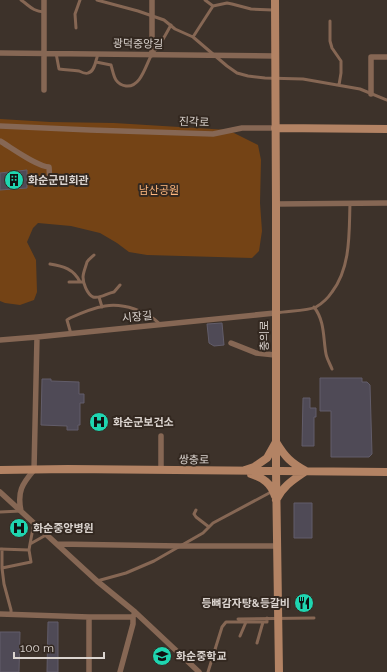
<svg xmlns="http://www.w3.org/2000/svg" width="387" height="672" font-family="Raleway,'Noto Sans KR',sans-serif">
	<rect width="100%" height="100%" fill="#3d322a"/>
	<!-- park -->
	<path fill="#744315" d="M0 119 50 122 114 123 228 130 258 145 261 160 260 203 262 231 259 251 252 258 147 255 129 252 117 243 100 233 71 226 38 223 33 228 27 242 36 260 37 292 34 300 20 305 5 303 0 301Z"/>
	<!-- building -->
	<path fill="#4f4a56" stroke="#625d6a" d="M27 170V188L0 190V173Z
		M222 323 224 345 214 346 209 343 207 324Z
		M320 378H362V382H367L370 385 372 454 369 457H331V411H320Z
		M42 379H51V381L79 382V394H84V403H80V425H78V430H67V426L41 425Z
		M303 398H310V408H316V417H314V446H302Z
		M294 503H312V538H294Z
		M48 622H58V672H47Z
		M0 632H20L19 672H0Z"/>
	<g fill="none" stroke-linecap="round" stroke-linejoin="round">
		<!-- lane -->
		<path stroke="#866754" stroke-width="3" d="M21 0C30 6 32 11 44 12
			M97 0 138 11 164 20 175 29 193 37 213 6 227 3 232 4 251 9 273 10
			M205 0 213 6
			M330 21V41L332 48 341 61V73L339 85
			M76 28 75 14 80 0
			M193 37 227 66 237 73 248 76 265 78 303 79 360 89 387 100
			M56 53 59 69C66 70 72 70 79 71 81 72 86 74 88 73 95 72 96 59 98 54
			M96 62 111 65C114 75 114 84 126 86 141 88 146 64 152 54 154 51 157 48 160 44 164 38 167 32 171 25
			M94 255C92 257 89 259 87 262 86 266 83 273 83 277 83 283 87 294 93 297 100 299 107 293 114 292L120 285
			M50 264C63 266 74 269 80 282
			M69 282H82
			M99 297 102 307
			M314 307C325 321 323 338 326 354 327 359 330 364 332 369
			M277 313C288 311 307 311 316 307 323 303 328 298 332 292 351 267 349 233 350 203
			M71 334 67 320 70 318C81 313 93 308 105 306 124 303 146 311 160 324
			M196 510 194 514 196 517 209 527
			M0 512 21 511
			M34 523 30 544 46 535
			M0 549 29 550
			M2 549V568
			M97 581 126 573 154 561 203 533 213 523 273 491
			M11 615V610L4 584 2 568 31 562 29 550 30 544
			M238 619 314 618
			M240 636 246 622
			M257 643 263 622
			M208 672 222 627 226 622H267V618"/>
		<!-- street -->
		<path stroke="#866754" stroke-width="5.5" d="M44 0V90
			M0 53 275 56
			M152 55V0
			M371 94V57H387
			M0 126 90 130 213 134 242 128H275
			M0 141C12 148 36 166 49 167L50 183
			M276 204 387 203
			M0 340 37 337 275 313
			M231 343 256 353 275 355
			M161 470V436
			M0 492 97 581 135 612 199 672
			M21 511C17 492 22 484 34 470L37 337
			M57 544 180 546H277
			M0 614 89 617H133L135 612
			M89 617V672
			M120 672 133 624V617"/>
		<!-- secondary -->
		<path stroke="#b38364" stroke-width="8" d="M275 0 276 204V471L279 672
			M275 128 387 129
			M0 470 68 469 387 472
			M245 470 254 467 267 458 276 442C285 457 291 463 306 471 293 480 284 485 276 500
			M251 474C263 478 271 483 275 496"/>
	</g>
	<!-- icons -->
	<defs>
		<symbol id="building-disc" viewBox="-11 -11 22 22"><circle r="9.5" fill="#1fd5b0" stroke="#332820"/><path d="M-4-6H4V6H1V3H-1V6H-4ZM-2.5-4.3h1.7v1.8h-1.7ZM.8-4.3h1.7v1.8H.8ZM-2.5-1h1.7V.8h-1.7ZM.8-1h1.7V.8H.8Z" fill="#111"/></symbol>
		<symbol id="hospital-disc" viewBox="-11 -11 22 22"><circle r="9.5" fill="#1fd5b0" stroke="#332820"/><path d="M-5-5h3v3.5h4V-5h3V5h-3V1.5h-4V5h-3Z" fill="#111"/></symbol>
		<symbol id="restaurant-disc" viewBox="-11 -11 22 22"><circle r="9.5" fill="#1fd5b0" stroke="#332820"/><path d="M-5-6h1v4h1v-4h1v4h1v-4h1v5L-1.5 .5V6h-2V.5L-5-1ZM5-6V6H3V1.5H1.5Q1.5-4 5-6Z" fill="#111"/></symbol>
		<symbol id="school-disc" viewBox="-11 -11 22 22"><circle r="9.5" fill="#1fd5b0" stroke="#332820"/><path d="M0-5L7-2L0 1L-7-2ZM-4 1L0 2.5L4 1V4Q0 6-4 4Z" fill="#111"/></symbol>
	</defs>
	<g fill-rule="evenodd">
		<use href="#building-disc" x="3" y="169" width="22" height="22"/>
		<use href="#hospital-disc" x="88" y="411" width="22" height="22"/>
		<use href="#hospital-disc" x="8" y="517" width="22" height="22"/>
		<use href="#restaurant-disc" x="293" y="592" width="22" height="22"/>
		<use href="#school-disc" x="151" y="645" width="22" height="22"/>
	</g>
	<g text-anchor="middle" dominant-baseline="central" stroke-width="4" stroke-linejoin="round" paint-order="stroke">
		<!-- street labels -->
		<g font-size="11" fill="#dcd5d0" stroke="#332820">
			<text transform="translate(138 44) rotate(1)">광덕중앙길</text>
			<text transform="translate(194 122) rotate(2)">진각로</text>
			<text transform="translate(137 317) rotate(-6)">시장길</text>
			<text transform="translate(264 336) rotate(-90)">충의로</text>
			<text transform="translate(194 460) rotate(1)">쌍충로</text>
		</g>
		<!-- poi labels -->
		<g font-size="11" font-weight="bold" fill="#dcd5d0" stroke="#332820" text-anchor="start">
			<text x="28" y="180">화순군민회관</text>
			<text x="113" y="422">화순군보건소</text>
			<text x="33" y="528">화순중앙병원</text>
			<text x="290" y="603" text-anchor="end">등뼈감자탕&amp;등갈비</text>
			<text x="176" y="656">화순중학교</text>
		</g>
		<!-- park labels -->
		<g font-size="11" fill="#ffb87e" stroke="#332820">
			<text x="159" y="190">남산공원</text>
		</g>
	</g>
	<!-- scale -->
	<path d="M14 652v6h90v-6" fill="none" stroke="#dcd5d0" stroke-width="2"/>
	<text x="20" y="652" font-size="12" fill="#dcd5d0" stroke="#332820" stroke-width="3" paint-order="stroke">100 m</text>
</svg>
